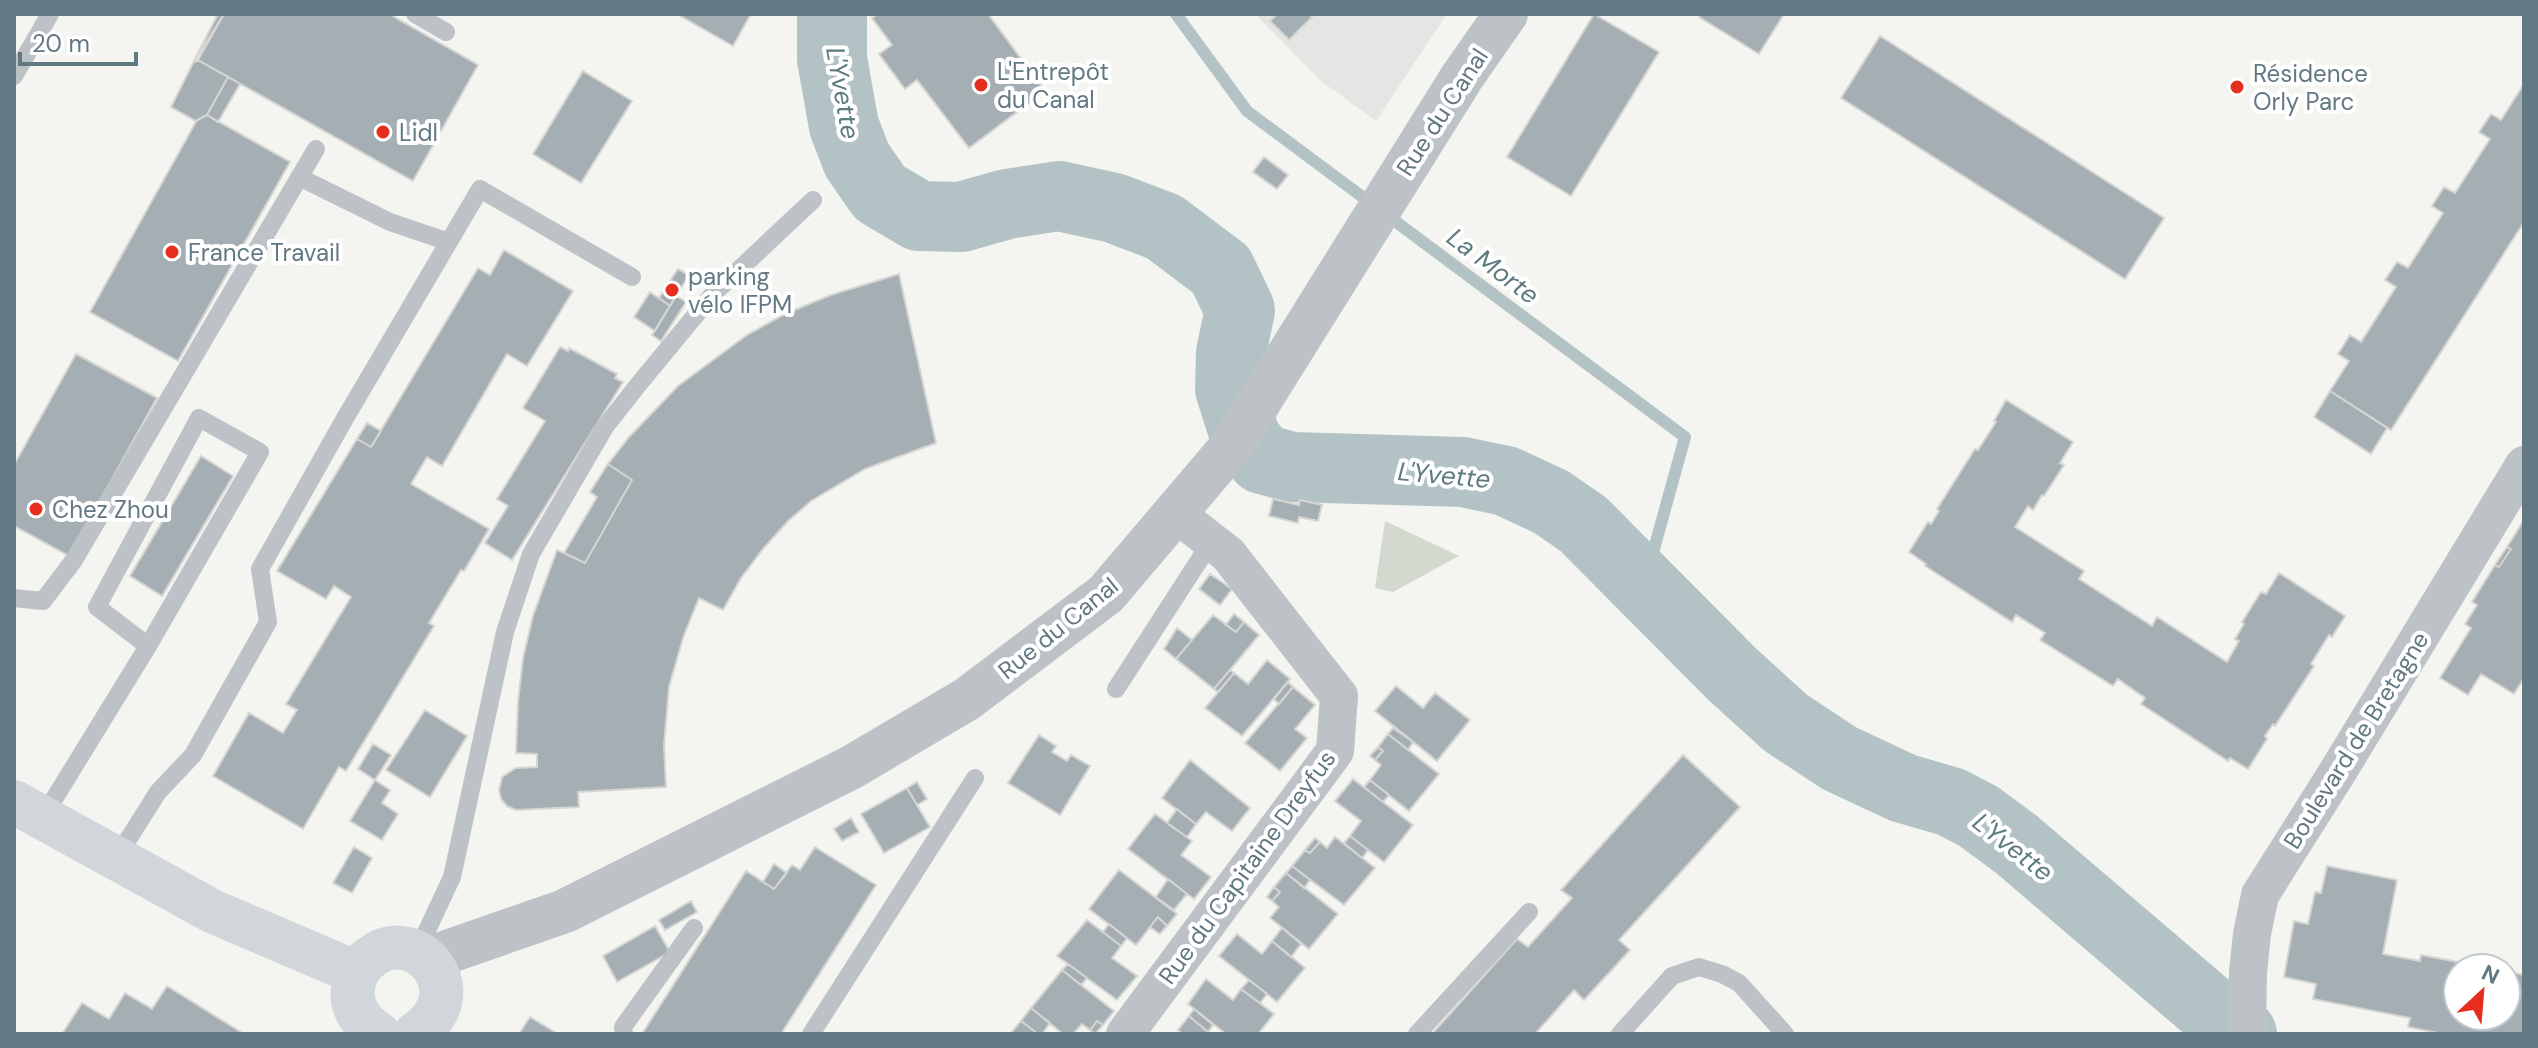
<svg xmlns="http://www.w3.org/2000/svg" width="2538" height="1048" font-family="'DM Sans',sans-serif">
	<rect width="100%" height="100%" fill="#f4f4f0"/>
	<!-- built -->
	<path fill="#e5e5e3" d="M1255 14H1447L1376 121 1321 81Z"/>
	<!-- green -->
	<path fill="#d4d9cf" d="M1385 521 1459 556 1393 592 1375 588Z"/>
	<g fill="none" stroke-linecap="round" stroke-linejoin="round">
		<!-- stream -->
		<path stroke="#b3c3c5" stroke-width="12" d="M1176 14 1247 111 1685 437 1644 585"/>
		<!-- river -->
		<path stroke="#b3c3c5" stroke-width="70" d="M832 14V59L844 126 857 160 880 193 919 216 961 217 1007 204 1059 196 1114 208 1164 227 1221 270 1240 310 1231 353 1230 389 1246 439 1262 459 1292 467 1463 472 1506 481 1551 502 1583 524 1733 675 1786 723 1839 758 1903 788 1951 802 1978 816 2016 844 2221 1019 2242 1034"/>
	</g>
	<!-- building -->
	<path fill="#a5afb3" stroke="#d5d5d3" stroke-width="2" d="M218 14H224L193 63Z
		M224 14H389L478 65 413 181 198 60Z
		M677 14H751L733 46Z
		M878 14H988L1045 91 969 148 917 80 905 89 879 54 892 45 872 18Z
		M1277 14H1309L1312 17 1289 40 1270 21Z
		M1594 14 1659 52 1571 196 1507 157Z
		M1701 14H1784L1759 54 1699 17Z
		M1880 36 2164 218 2125 279 1841 98Z
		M198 60 228 77 207 115 196 121 171 107 193 63Z
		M583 71 632 101 581 183 533 154Z
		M228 77 240 84 218 122 207 115Z
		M2524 84V222L2391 430 2330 391 2349 361 2338 354 2350 335 2361 342 2396 287 2385 280 2397 262 2408 268 2443 213 2432 206 2444 187 2455 193 2490 139 2479 132 2491 114 2501 120Z
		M207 115 290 162 178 361 90 312 197 120Z
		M1264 157 1288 175 1277 189 1253 172Z
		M504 250 573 291 527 366 507 354 442 466 427 457 411 484 489 529 464 571 461 570 429 623 434 626 346 771 339 767 303 829 213 776 249 713 283 733 297 710 286 704 351 597 334 586 326 599 277 571 357 439 371 447 478 268 490 275Z
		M678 269 689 275 670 306 659 298Z
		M899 274 936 443 865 469 811 501 788 521 763 549 741 578 723 610 699 598 683 638 669 687 664 745 666 787 578 792 579 807 516 810 507 806 501 799 499 790 502 777 516 768 537 767V754L516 753 518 702 523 658 533 616 557 550 585 563 632 480 608 464 630 436 678 386 747 335 785 314 831 295Z
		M650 292 670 306 655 331 634 317Z
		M676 296 686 302 661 341 652 335Z
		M560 347 568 351 569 348 617 374 615 378 623 382 512 560 485 543 508 506 497 499 545 421 523 408Z
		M76 354 157 398 69 556 14 526V465Z
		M2330 391 2387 428 2371 454 2314 417Z
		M2006 400 2073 442 2060 463 2064 465 2044 496 2042 495 2033 510 2028 506 2015 527 2084 571 2079 579 2152 626 2157 617 2227 662 2239 641 2235 639 2244 624 2242 622 2261 592 2266 594 2279 573 2345 616 2332 637 2329 635 2311 664 2314 666 2275 726 2273 724 2265 736 2267 739 2248 769 2230 758 2228 761 2141 704 2145 698 2118 679 2113 686 2040 640 2045 633 2016 615 2012 622 1925 566 1926 564 1909 552 1928 522 1931 524 1939 511 1937 509 1975 449 1978 450 1996 422 1994 421Z
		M367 423 381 431 371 447 357 439Z
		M201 456 233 476 162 596 130 576Z
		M608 464 632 480 585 563 564 553 597 497 590 492Z
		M1273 499 1299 505 1300 500 1322 505 1318 521 1299 517 1298 523 1269 516Z
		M2524 520V678L2514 694 2481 674 2468 695 2440 678 2471 628 2465 624 2477 605 2472 602 2495 565 2499 567 2511 549 2507 547Z
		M2507 547 2511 549 2499 567 2495 565Z
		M1210 574 1232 589 1220 605 1199 589Z
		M1234 614 1244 622 1236 632 1226 625Z
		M1213 615 1236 632 1244 622 1259 635 1214 689 1176 659Z
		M1177 628 1192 640 1176 659 1164 649Z
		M1267 660 1290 679 1242 736 1205 708 1234 673 1248 684Z
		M1230 670 1234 673 1218 692 1214 689Z
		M1288 682 1293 687 1279 704 1274 699Z
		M1396 686 1423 708 1435 693 1470 720 1437 761 1375 711Z
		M1293 687 1315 705 1295 729 1307 738 1280 771 1245 743Z
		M425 710 467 736 430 797 386 770Z
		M1393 728 1413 742 1408 750 1388 734Z
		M1388 734 1439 774 1409 811 1370 780 1381 765 1375 760 1383 751 1378 747Z
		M1039 735 1056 746 1052 752 1067 761 1071 755 1090 766 1060 815 1008 783Z
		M373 744 391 755 375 780 358 769Z
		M1378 747 1383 751 1375 760 1370 756Z
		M1683 755 1740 807 1619 940 1630 950 1584 1000 1574 990 1535 1034H1432L1517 939 1528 947 1572 898 1561 890Z
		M1190 760 1250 808 1232 831 1206 812 1196 824 1162 798Z
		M1353 779 1413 825 1384 862 1350 836 1361 821 1335 801Z
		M375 780 390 790 382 803 398 814 382 840 350 821Z
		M1370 780 1389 795 1383 802 1364 787Z
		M917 782 927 799 917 805 907 788Z
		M907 788 930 827 884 853 861 814Z
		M1177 809 1196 824 1187 837 1167 823Z
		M1155 814 1192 841 1181 855 1211 877 1194 899 1128 849Z
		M851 818 859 832 842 841 834 829Z
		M1350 836 1368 850 1362 858 1344 843Z
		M1335 837 1375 868 1344 905 1292 866 1305 850 1310 853 1320 842 1327 848Z
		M1315 838 1320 842 1310 853 1305 850Z
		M354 847 372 858 352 893 333 883Z
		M815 847 876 885 781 1034H642L746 871 774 889 792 865 800 870Z
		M774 864 787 873 774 889 763 882Z
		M1292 866 1310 880 1304 888 1286 873Z
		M2327 866 2397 880 2383 954 2420 961 2421 955 2490 968H2458V1016H2506V971L2524 975V1034H2443L2408 1027 2410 1018 2313 999 2316 984 2284 977 2294 921 2308 924 2315 892 2321 893Z
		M1119 870 1177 914 1167 926 1158 917 1136 945 1089 909Z
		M1286 873 1338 914 1309 949 1270 918 1279 907 1272 901 1280 892 1274 887Z
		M1168 879 1187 894 1174 910 1156 897Z
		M1274 887 1280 892 1272 901 1267 897Z
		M691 901 697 912 665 930 659 920Z
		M1158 917 1167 926 1160 934 1150 927Z
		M1087 920 1121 946 1112 958 1137 976 1117 1000 1057 956Z
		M1109 924 1127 938 1121 946 1103 932Z
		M655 926 670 952 617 982 603 956Z
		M1282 928 1301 944 1291 957 1272 941Z
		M1237 934 1262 954 1272 941 1305 968 1277 1002 1219 956Z
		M1068 964 1087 978 1081 985 1062 970Z
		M1062 970 1114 1011 1103 1025 1097 1021 1090 1030 1082 1024 1073 1034H1063L1031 1008Z
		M1206 979 1233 1000 1241 989 1274 1014 1258 1034H1226L1188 1004Z
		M1249 980 1267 994 1260 1003 1241 989Z
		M167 986 244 1034H62L82 1003 109 1019 125 993 152 1009Z
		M1031 1008 1050 1023 1042 1034H1038L1021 1021Z
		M1194 1009 1213 1025 1208 1032 1189 1016Z
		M1189 1016 1208 1032 1210 1034H1182L1178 1030Z
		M530 1017 558 1034H519Z
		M1021 1021 1038 1034H1010Z
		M1097 1021 1103 1025 1095 1034 1090 1030Z"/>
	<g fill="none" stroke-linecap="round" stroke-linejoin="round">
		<!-- service -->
		<path stroke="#bcc2c5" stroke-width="18" d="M415 14 446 32
			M14 76 50 14
			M299 177 390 222 449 242
			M14 598 43 601 74 560 316 149
			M1116 689 1211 542
			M43 817 148 646 260 452 199 418 97 607 148 646
			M117 857 158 792 193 755 268 622 260 569 344 420 480 189 632 277
			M417 952 452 877 505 632 531 554 605 427 638 385 713 294 813 200
			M624 1034 623 1027 694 928
			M811 1034 975 778
			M1417 1034 1529 912
			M1620 1034 1672 976 1699 967 1722 974 1739 983 1785 1034"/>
		<!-- minor -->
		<path stroke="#bcc2c5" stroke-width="38" d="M1125 1034 1335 751 1339 696 1228 554 1175 513
			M2247 1034 2248 972 2252 934 2260 895 2340 768 2524 465"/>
		<!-- tertiary -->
		<path stroke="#bcc2c5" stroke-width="44" d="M427 959 565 911 852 767 967 699 1106 594 1231 447 1462 77 1506 14"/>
		<!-- secondary -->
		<path stroke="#d0d6da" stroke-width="44" d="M14 802 212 911 357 973
			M379 1034C363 1024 350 1009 353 988 354 976 361 964 371 957 416 922 477 993 415 1034"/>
	</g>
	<!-- markers -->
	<g fill="#e62e1e" stroke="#fff" stroke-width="3">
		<circle cx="981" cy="85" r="8"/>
		<circle cx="2237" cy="87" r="8"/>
		<circle cx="383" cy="132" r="8"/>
		<circle cx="172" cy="252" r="8"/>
		<circle cx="672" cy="290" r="8"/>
		<circle cx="36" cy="509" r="8"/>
	</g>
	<g text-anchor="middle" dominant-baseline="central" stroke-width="8" stroke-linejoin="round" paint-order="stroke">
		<!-- poi labels -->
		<g font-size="24" fill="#627882" stroke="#fff" text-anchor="start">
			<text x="997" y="71">L'Entrepôt<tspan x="997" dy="28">du Canal</tspan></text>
			<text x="2253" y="73">Résidence<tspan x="2253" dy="28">Orly Parc</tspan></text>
			<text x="399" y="132">Lidl</text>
			<text x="188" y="252">France Travail</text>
			<text x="688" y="276">parking<tspan x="688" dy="28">vélo IFPM</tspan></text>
			<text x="52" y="509">Chez Zhou</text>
		</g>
		<!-- street labels -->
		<g font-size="24" fill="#627882" stroke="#fff">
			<text transform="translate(1442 112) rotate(-57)">Rue du Canal</text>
			<text transform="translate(1058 628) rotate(-39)">Rue du Canal</text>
			<text transform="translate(2356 740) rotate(-58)">Boulevard de Bretagne</text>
			<text transform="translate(1247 867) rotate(-54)">Rue du Capitaine Dreyfus</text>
		</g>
		<!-- water labels -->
		<g font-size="26" font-style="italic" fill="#5e7b7f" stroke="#fff">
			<text transform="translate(843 93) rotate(80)">L'Yvette</text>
			<text transform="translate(1493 266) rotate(37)">La Morte</text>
			<text transform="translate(1444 475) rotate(5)">L'Yvette</text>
			<text transform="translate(2013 847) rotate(38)">L'Yvette</text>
		</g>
	</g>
	<!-- border -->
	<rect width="2538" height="1048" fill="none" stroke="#627882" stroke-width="32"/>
	<!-- north arrow -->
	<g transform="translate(2482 992) rotate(26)"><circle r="38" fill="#ffffff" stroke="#c0c9cd" stroke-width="2"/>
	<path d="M0-6L14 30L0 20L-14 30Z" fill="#e62e1e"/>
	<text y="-12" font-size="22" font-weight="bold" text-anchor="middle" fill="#627882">N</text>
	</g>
	<!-- scale -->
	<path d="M20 52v12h116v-12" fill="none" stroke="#627882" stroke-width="4"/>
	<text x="32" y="52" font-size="24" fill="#627882" stroke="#ffffff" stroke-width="6" paint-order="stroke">20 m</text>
</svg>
